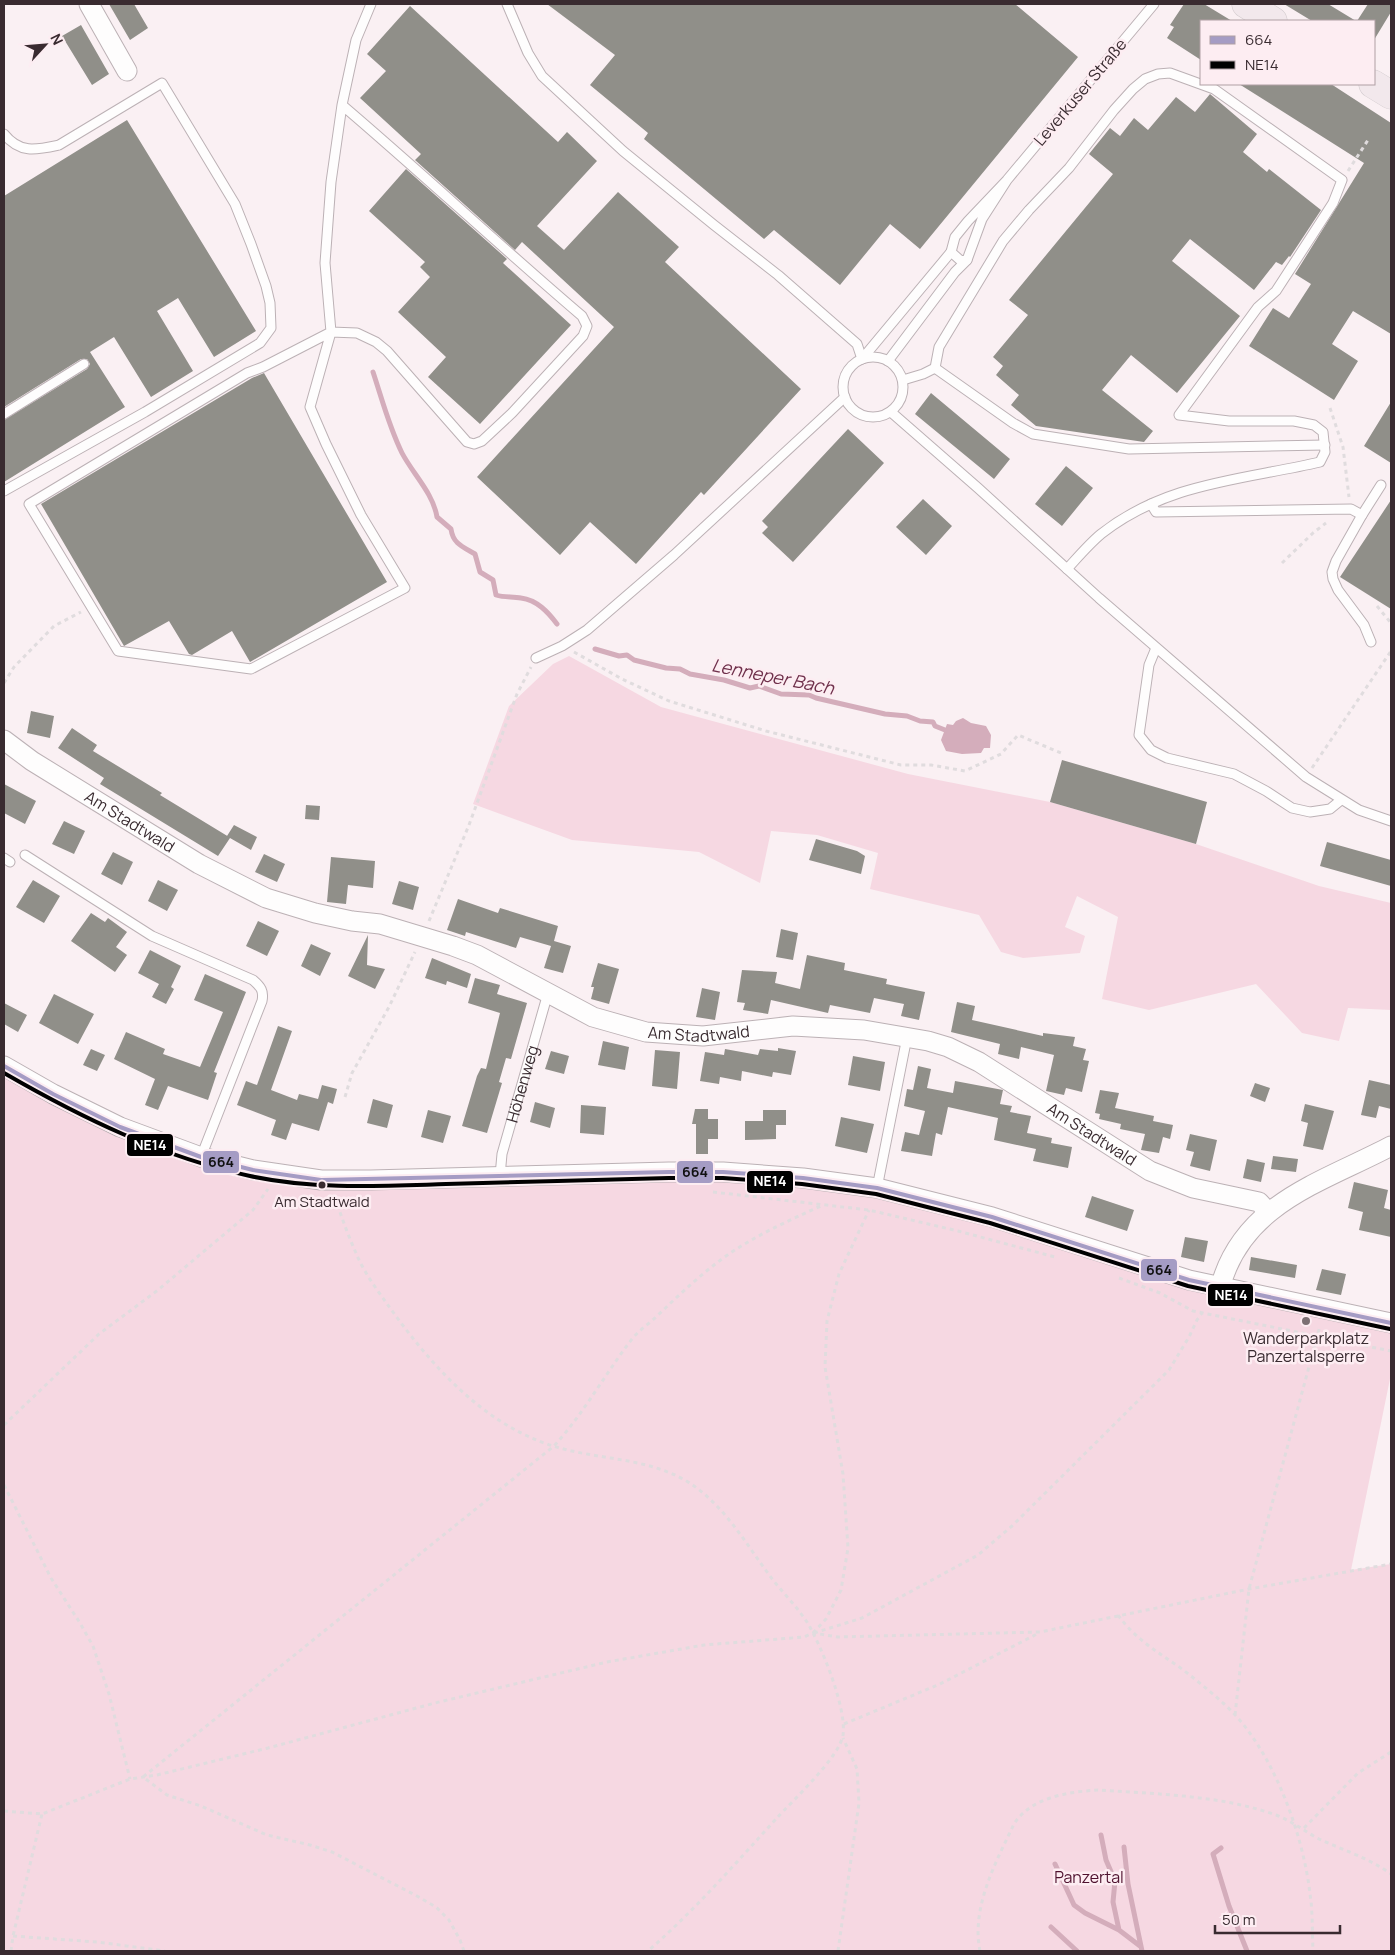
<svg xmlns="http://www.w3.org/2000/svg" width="1395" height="1955" font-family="Manrope,sans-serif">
	<rect width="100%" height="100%" fill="#faf0f3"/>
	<!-- green -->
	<path fill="#f6d8e2" d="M569 656 661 707 908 774 1050 802 1196 844 1319 886 1391 903V1010L1348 1008 1339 1041 1302 1033 1256 984 1149 1010 1102 999 1118 917 1077 896 1065 927 1085 936 1080 953 1023 958 1001 952 979 915 870 889 878 853 817 835 771 831 760 883 699 852 572 840 473 804 509 706 553 664Z
		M4 1066 53 1094 253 1170 803 1178 1049 1235 1391 1323V1374L1351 1570 1391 1564V1951H4Z"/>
	<!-- water -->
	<path fill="#d4adbb" d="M963 718 971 723 986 726 991 735 990 748H984L981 753 962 754 946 751 941 740 947 724 953 725 956 721Z"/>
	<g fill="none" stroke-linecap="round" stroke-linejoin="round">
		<!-- stream -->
		<path stroke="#d4adbb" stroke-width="5" d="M373 372C382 399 389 427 402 453 413 474 433 493 437 517L451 529C453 544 463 547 475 554L480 572 493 580 496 595C505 598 513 596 521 598 537 600 548 612 557 624
			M595 649 619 656 627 655 634 660 666 668 680 669 690 674 724 680 750 688 759 686 781 694 809 695 816 698 885 714 907 716 920 721 933 722 935 726 945 730
			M1101 1835 1106 1860 1115 1881 1113 1902 1119 1930
			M1124 1847 1128 1884 1142 1951
			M1221 1848 1213 1854 1229 1906 1247 1951
			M1055 1864 1074 1905 1085 1913 1119 1930 1140 1946
			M1051 1927 1077 1951"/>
	</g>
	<!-- building -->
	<path fill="#908f89" d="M109 4H134L148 28 130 40Z
		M547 4H1015L1078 57 920 249 890 224 840 285 774 230 764 239 644 139 648 133 590 85 615 55Z
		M1184 4H1204L1232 21H1201V60L1167 38 1174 27 1170 25Z
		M1284 4H1328L1356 21H1312Z
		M1368 4H1391V12L1374 40V21H1357Z
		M410 6 558 142 567 132 597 161 537 226 564 250 618 192 679 247 665 262 801 389 704 495 701 492 636 564 590 522 560 555 477 477 614 327 522 242 515 250 415 160 421 154 360 98 386 71 367 54Z
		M81 25 109 74 92 85 62 36Z
		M1239 84H1331L1391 123V334L1353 311 1332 344 1358 361 1334 400 1249 346 1273 308 1289 318 1311 284 1295 274 1364 163Z
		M1210 94 1257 134 1243 152 1267 172 1269 169 1321 210 1290 257 1289 256 1282 265 1276 262 1254 290 1190 239 1172 261 1240 316 1177 393 1131 355 1102 390 1153 431 1144 442 1036 426 1011 405 1019 395 996 375 1003 366 993 357 1028 315 1009 300 1113 174 1089 154 1110 128 1120 136 1134 118 1148 130 1176 97 1195 112Z
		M127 120 256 331 214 357 178 298 157 311 193 371 151 397 114 337 90 352 125 407 4 482V420L87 369 90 364 87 359H81L4 407V196Z
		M406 169 507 259 503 263 571 325 480 424 428 377 446 357 398 312 430 277 420 267 425 262 369 211Z
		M264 373 387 582 250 662 232 631 192 655 189 654 169 621 124 646 41 504 252 378Z
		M931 393 1010 459 994 479 915 414Z
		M1391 402V463L1364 446Z
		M848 429 884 463 793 562 762 533 768 527 762 521Z
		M1066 466 1093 488 1062 526 1035 504Z
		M923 499 952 526 926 555 896 527Z
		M1391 500V609L1340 577Z
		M31 711 54 716 50 738 27 733Z
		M72 728 97 745 93 751 162 793 160 795 229 837 227 836 234 825 257 837 251 850 230 838 218 856 100 784 104 778 58 748Z
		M1062 760 1207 802 1196 844 1050 802Z
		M4 784 36 801 25 824 4 813Z
		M306 805 320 806 319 820 305 819Z
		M64 821 85 831 74 854 52 844Z
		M816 839 857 851 865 856 861 874 809 860Z
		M1327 842 1391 860V886L1320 866Z
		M113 852 133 862 122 885 101 874Z
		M264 854 285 864 277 882 255 872Z
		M331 857 375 861 373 888 348 885 346 904 327 902Z
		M33 880 60 896 44 923 16 907Z
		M158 880 178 890 167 911 148 901Z
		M399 881 419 887 413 910 392 904Z
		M458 899 498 913 500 908 558 926 554 941 571 946 563 973 544 968 551 946 520 937 516 948 466 932 465 936 447 930Z
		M91 913 105 922 108 918 127 932 116 947 127 955 115 972 71 941Z
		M258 921 279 931 267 956 246 946Z
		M781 929 798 933 793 960 776 957Z
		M368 935 367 965 385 969 375 989 348 976Z
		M311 944 331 953 320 976 301 966Z
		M150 950 181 966 171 987 174 989 166 1004 152 997 159 984 138 973Z
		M807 955 845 963 844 970 887 979 886 984 925 992 919 1020 901 1016 904 1004 874 998 870 1013 830 1005 828 1013 771 1000 768 1014 743 1010 745 1003 737 1002 742 970 777 972 775 983 800 989Z
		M432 958 471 974 467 988 447 981 446 985 425 978Z
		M598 963 619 969 609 1004 591 999 594 987H591Z
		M205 974 246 992 214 1072 217 1073 208 1100 168 1086 158 1110 145 1105 155 1079 114 1059 126 1032 165 1049 163 1054 200 1067 223 1012 194 1000Z
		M475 978 500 985 497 994 527 1003 511 1059 506 1058 499 1082 502 1083 487 1133 462 1126 477 1076 481 1068 486 1069 500 1013 468 1003Z
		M702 988 720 992 715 1020 696 1017Z
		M54 994 94 1014 78 1044 39 1023Z
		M957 1002 975 1006 972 1020 1043 1036V1033L1075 1037 1073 1046 1086 1049 1083 1060 1089 1061 1082 1092 1066 1088 1064 1095 1046 1091 1054 1055 1021 1047 1019 1059 998 1054 1000 1044 951 1032Z
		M4 1003 27 1015 18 1032 4 1024Z
		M278 1026 292 1031 271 1090 297 1100 299 1094 318 1099 322 1085 337 1089 333 1104 328 1102 319 1131 292 1123 286 1140 271 1135 276 1120 237 1105 246 1081 257 1085Z
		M603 1041 629 1047 625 1070 598 1065Z
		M778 1048 796 1051 791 1075 773 1072 772 1077 742 1071 741 1081 720 1077 719 1084 700 1081 705 1052 724 1055 725 1049 758 1055 760 1049 778 1051Z
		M91 1049 105 1055 97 1071 83 1065Z
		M655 1050 680 1052 677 1089 652 1086Z
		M551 1051 569 1056 564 1074 545 1069Z
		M853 1056 885 1062 880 1091 848 1085Z
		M918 1066 931 1069 927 1088 953 1093 955 1081 1003 1090 1000 1104 1012 1106 1010 1112 1031 1116 1027 1133 1052 1138 1051 1143 1072 1147 1068 1168 1033 1161 1036 1149 994 1140 998 1118 948 1107 942 1135 936 1133 932 1156 901 1151 905 1132 919 1135 925 1111 904 1106 907 1089 913 1090Z
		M1369 1080 1391 1085V1109L1379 1106 1376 1118 1361 1115Z
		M1255 1083 1270 1088 1265 1102 1250 1096Z
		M1100 1090 1119 1093 1115 1108 1154 1116 1153 1121 1173 1125 1170 1139 1163 1137 1159 1153 1141 1150 1145 1134 1120 1129 1121 1124 1099 1119 1100 1114 1095 1113Z
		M373 1099 393 1105 387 1128 367 1123Z
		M535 1102 555 1108 550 1128 530 1122Z
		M1305 1104 1334 1111 1323 1150 1303 1146 1308 1123 1301 1121Z
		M581 1105 606 1107 604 1135 580 1133Z
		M695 1109H708V1119H718V1139H708V1154H696V1124H692Z
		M428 1110 451 1116 443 1143 421 1137Z
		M763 1110H786V1125H776V1139L745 1140V1121H763Z
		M841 1117 874 1124 867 1153 835 1146Z
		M1190 1134 1217 1140 1210 1171 1190 1166 1194 1152 1186 1150Z
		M1273 1156 1298 1159 1296 1172 1271 1169Z
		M1247 1159 1265 1163 1261 1182 1243 1178Z
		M1354 1182 1388 1190 1384 1208 1391 1210V1237L1359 1230 1363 1212 1348 1208Z
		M1092 1196 1134 1210 1127 1231 1085 1217Z
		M1185 1237 1208 1241 1204 1262 1181 1257Z
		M1251 1257 1297 1265 1295 1278 1249 1270Z
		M1322 1269 1346 1274 1341 1295 1316 1290Z"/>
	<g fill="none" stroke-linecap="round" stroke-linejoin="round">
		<defs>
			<g id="lane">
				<path d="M507 4 528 53 542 76 623 151 714 225 778 275 857 344 862 359"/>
				<path d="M342 105 331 182 325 263 331 332 310 407 326 444 361 515 405 588 251 669 118 651 29 504 247 373 263 367 331 332 357 333 376 342 387 351 467 442 474 444 482 441 512 413 583 336 587 326 582 316C501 247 423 174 342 105L356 40 371 4"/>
				<path d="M4 134C20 154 36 150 59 145L162 83 235 204 251 244 266 286 270 303 271 328 260 343 145 412 4 491"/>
				<path d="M1007 180 982 219 967 260 961 261 951 252 955 237 968 221 1007 180 1154 4"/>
				<circle cx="873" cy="387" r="30"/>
				<path d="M862 359 951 252"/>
				<path d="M888 361 955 272 967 260"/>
				<path d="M935 368 1013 423 1033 434 1129 449 1325 445"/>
				<path d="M903 380 923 374 935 368 939 347 1003 241 1029 210 1069 168 1114 110 1133 89 1145 79 1158 74 1170 73 1214 89 1342 180 1333 203 1276 291 1258 307 1179 415 1229 421H1294L1314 425 1323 432 1325 452 1320 462C1243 480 1167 482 1101 534 1089 544 1078 557 1067 569"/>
				<path d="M891 412 978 488 1099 598 1306 777 1359 810 1391 821"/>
				<path d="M4 414 84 364"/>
				<path d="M1151 504 1156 512 1351 509 1362 515"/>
				<path d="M1371 642 1364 625 1338 590 1333 579 1332 572 1336 561 1362 515 1381 485"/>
				<path d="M1156 648 1149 665 1139 735 1151 750 1167 758 1234 774 1266 791 1292 808 1310 812 1330 809 1341 800"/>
				<path d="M536 658 562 646 587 630 674 555 845 397"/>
				<path d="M25 855 152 936 253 980C261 987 264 991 262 1001L201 1157"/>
				<path d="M4 858 10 862"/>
				<path id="s1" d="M500 1176 502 1154 548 993"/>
				<path d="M877 1188 907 1037"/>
			</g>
			<g id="street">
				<path d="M89 4 127 71"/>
				<path id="s2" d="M4 740 32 761 199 864 266 898 315 913 352 921 380 924 453 946 477 955 593 1017 646 1032 703 1036 793 1026 864 1030 928 1041 948 1047 979 1062 1150 1171 1193 1188 1259 1202 1268 1212"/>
				<path d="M4 1066 53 1094 120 1127 201 1157 253 1170 321 1180H371L669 1172H723L803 1178 877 1188 992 1217 1189 1280 1391 1323"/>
				<path d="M1220 1288C1242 1203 1323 1182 1391 1146"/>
			</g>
			<path id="primary" d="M1246 4 1273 21
				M1373 84 1391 95"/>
		</defs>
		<!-- lane casing -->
		<use href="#lane" stroke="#bcb1b5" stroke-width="11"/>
		<!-- street casing -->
		<use href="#street" stroke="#bcb1b5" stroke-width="21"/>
		<!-- primary casing -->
		<use href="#primary" stroke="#d2cbce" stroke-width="29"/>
		<!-- path -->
		<path stroke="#e0dcde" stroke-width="3" stroke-dasharray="4 4" stroke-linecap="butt" d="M1348 171 1368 140
			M1330 408 1343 447 1349 497
			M1282 563 1313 533 1326 523
			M1377 606 1391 623
			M574 652 622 679 669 701 766 731 901 765H931L965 771 1001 754 1018 735 1061 753
			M4 683 14 667 54 626 81 612
			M1312 768 1391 651
			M429 921 469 825 517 694 531 667
			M345 1097 352 1073 389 1007 415 952
			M713 1192 869 1210 958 1231 1055 1257
			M335 1197C341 1216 348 1235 356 1253 364 1273 378 1291 390 1308 432 1366 483 1424 553 1446 597 1460 647 1457 688 1482 725 1505 747 1546 773 1580 784 1594 797 1607 807 1622 821 1645 847 1708 843 1735 839 1758 793 1800 776 1819 735 1864 694 1911 648 1951
			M1119 1278 1160 1293 1193 1311 1391 1351
			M4 1425 99 1334 158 1290 253 1210 268 1189
			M4 1485 51 1578 80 1623 93 1646 109 1694 130 1779
			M1118 1615C1135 1639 1159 1653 1182 1669 1196 1680 1210 1691 1223 1703 1271 1745 1303 1832 1310 1894 1313 1913 1312 1932 1313 1951
			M813 1633 826 1619 841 1590 848 1548 843 1474 825 1367 827 1321 839 1274 869 1210
			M814 1633 862 1618 978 1555 1012 1526 1169 1370 1189 1337 1197 1320 1202 1313
			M1235 1715 1249 1589 1320 1326
			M844 1724 940 1684 1037 1634
			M4 1811 42 1814 130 1779 157 1775 268 1748 435 1703 607 1662 704 1645 804 1637 813 1633 838 1637 1040 1632 1249 1589 1391 1564
			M1304 1828 1358 1773 1391 1752
			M13 1936 97 1942 165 1951
			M11 1951 13 1936 42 1814
			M464 1951 460 1940 449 1920 436 1907 417 1896 332 1852 310 1845 267 1835 201 1806 167 1795 143 1777 554 1446C584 1413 605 1374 632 1339 639 1330 649 1324 657 1316 679 1295 701 1274 726 1256 756 1235 790 1220 823 1205
			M838 1951 859 1803 857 1769 843 1738
			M980 1951C971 1907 996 1862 1014 1824 1031 1797 1068 1792 1098 1790 1156 1794 1220 1795 1276 1815 1292 1821 1304 1831 1319 1839 1343 1850 1369 1858 1391 1874"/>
		<!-- lane -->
		<use href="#lane" stroke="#fefdfd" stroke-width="9"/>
		<!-- street -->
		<use href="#street" stroke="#fefdfd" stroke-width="19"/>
		<!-- primary -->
		<use href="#primary" stroke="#f2e8ec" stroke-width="28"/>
		<defs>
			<path id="bus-1" d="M4 1066 53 1094 120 1127 201 1157 253 1170 321 1180 669 1172H723L803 1178 877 1188 992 1217 1189 1280 1391 1323"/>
			<path id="bus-2" d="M4 1073C82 1118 162 1157 250 1176 315 1190 381 1186 446 1184 520 1182 595 1180 669 1178H723L802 1184 876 1194 990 1223 1188 1286 1390 1329"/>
		</defs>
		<!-- bus-1 casing -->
		<use href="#bus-1" stroke="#fdedf2" stroke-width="8"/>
		<!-- bus-2 casing -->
		<use href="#bus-2" stroke="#fdedf2" stroke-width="8"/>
		<!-- bus-1 -->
		<use href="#bus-1" stroke="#a59cc4" stroke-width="4"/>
		<!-- bus-2 -->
		<use href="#bus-2" stroke="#000" stroke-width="4"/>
	</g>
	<!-- markers -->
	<circle fill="#392b30" stroke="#fdedf2" stroke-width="2" cx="322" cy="1185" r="4.5"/>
	<circle fill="#7d7074" stroke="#fdedf2" stroke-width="2" cx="1306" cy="1321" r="5"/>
	<g text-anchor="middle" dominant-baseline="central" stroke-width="5" stroke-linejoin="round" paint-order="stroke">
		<!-- bus labels -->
		<g font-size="15" fill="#392b30" stroke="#fdedf2">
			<text x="322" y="1201">Am Stadtwald</text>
		</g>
		<!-- street labels -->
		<g font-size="16" fill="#392b30" stroke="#fdedf2">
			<text transform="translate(1080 92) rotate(-50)">Leverkuser Straße</text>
			<text stroke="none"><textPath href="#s2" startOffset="150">Am Stadtwald</textPath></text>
			<text stroke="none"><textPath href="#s2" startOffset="765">Am Stadtwald</textPath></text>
			<text stroke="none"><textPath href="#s1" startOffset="95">Höhenweg</textPath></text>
			<text stroke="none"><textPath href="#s2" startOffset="1185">Am Stadtwald</textPath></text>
		</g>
		<!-- poi labels -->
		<g font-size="16" fill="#392b30" stroke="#fdedf2">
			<text x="1306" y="1338">Wanderparkplatz<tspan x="1306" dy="18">Panzertalsperre</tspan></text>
		</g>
		<!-- park labels -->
		<g font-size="16" fill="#4f122f" stroke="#fdedf2">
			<text x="1089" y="1877">Panzertal</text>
		</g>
		<!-- water labels -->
		<g font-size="18" font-style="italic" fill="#6f304b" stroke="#fdedf2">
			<text transform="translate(773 676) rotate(11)">Lenneper Bach</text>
		</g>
	</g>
	<g stroke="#fdedf2" stroke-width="2">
		<rect x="126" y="1133" width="48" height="24" rx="5" fill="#000"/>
		<rect x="202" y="1150" width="38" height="24" rx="5" fill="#a59cc4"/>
		<rect x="676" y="1160" width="38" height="24" rx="5" fill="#a59cc4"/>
		<rect x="746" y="1170" width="48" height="24" rx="5" fill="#000"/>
		<rect x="1140" y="1258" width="38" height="24" rx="5" fill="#a59cc4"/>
		<rect x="1207" y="1283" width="47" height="24" rx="5" fill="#000"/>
	</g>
	<g font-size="14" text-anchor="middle" font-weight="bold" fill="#fff">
		<text x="150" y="1150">NE14</text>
		<text x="770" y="1186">NE14</text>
		<text x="1231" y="1300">NE14</text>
	</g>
	<g font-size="14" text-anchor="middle" font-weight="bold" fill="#111">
		<text x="221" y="1167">664</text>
		<text x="695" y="1177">664</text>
		<text x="1159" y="1275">664</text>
	</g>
	<!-- border -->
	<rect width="1395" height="1955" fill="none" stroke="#392b30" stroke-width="10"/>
	<!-- legend -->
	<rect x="1200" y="20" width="175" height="65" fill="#fdedf2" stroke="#af9fa4"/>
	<rect x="1210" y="36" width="25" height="8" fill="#a59cc4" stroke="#af9fa4"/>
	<text x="1245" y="45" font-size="15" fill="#392b30">664</text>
	<rect x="1210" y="61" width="25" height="8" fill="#000000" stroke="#af9fa4"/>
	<text x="1245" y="70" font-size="15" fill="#392b30">NE14</text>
	<!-- north arrow -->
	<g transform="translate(45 45) rotate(64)" stroke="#fdedf2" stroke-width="4" paint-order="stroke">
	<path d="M0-4L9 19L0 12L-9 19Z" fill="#392b30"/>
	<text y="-8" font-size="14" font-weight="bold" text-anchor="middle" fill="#392b30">N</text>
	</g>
	<!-- scale -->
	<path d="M1215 1925v8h125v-8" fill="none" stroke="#392b30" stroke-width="2.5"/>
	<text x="1222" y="1925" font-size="15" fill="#392b30" stroke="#fdedf2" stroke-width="4" paint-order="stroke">50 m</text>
</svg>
